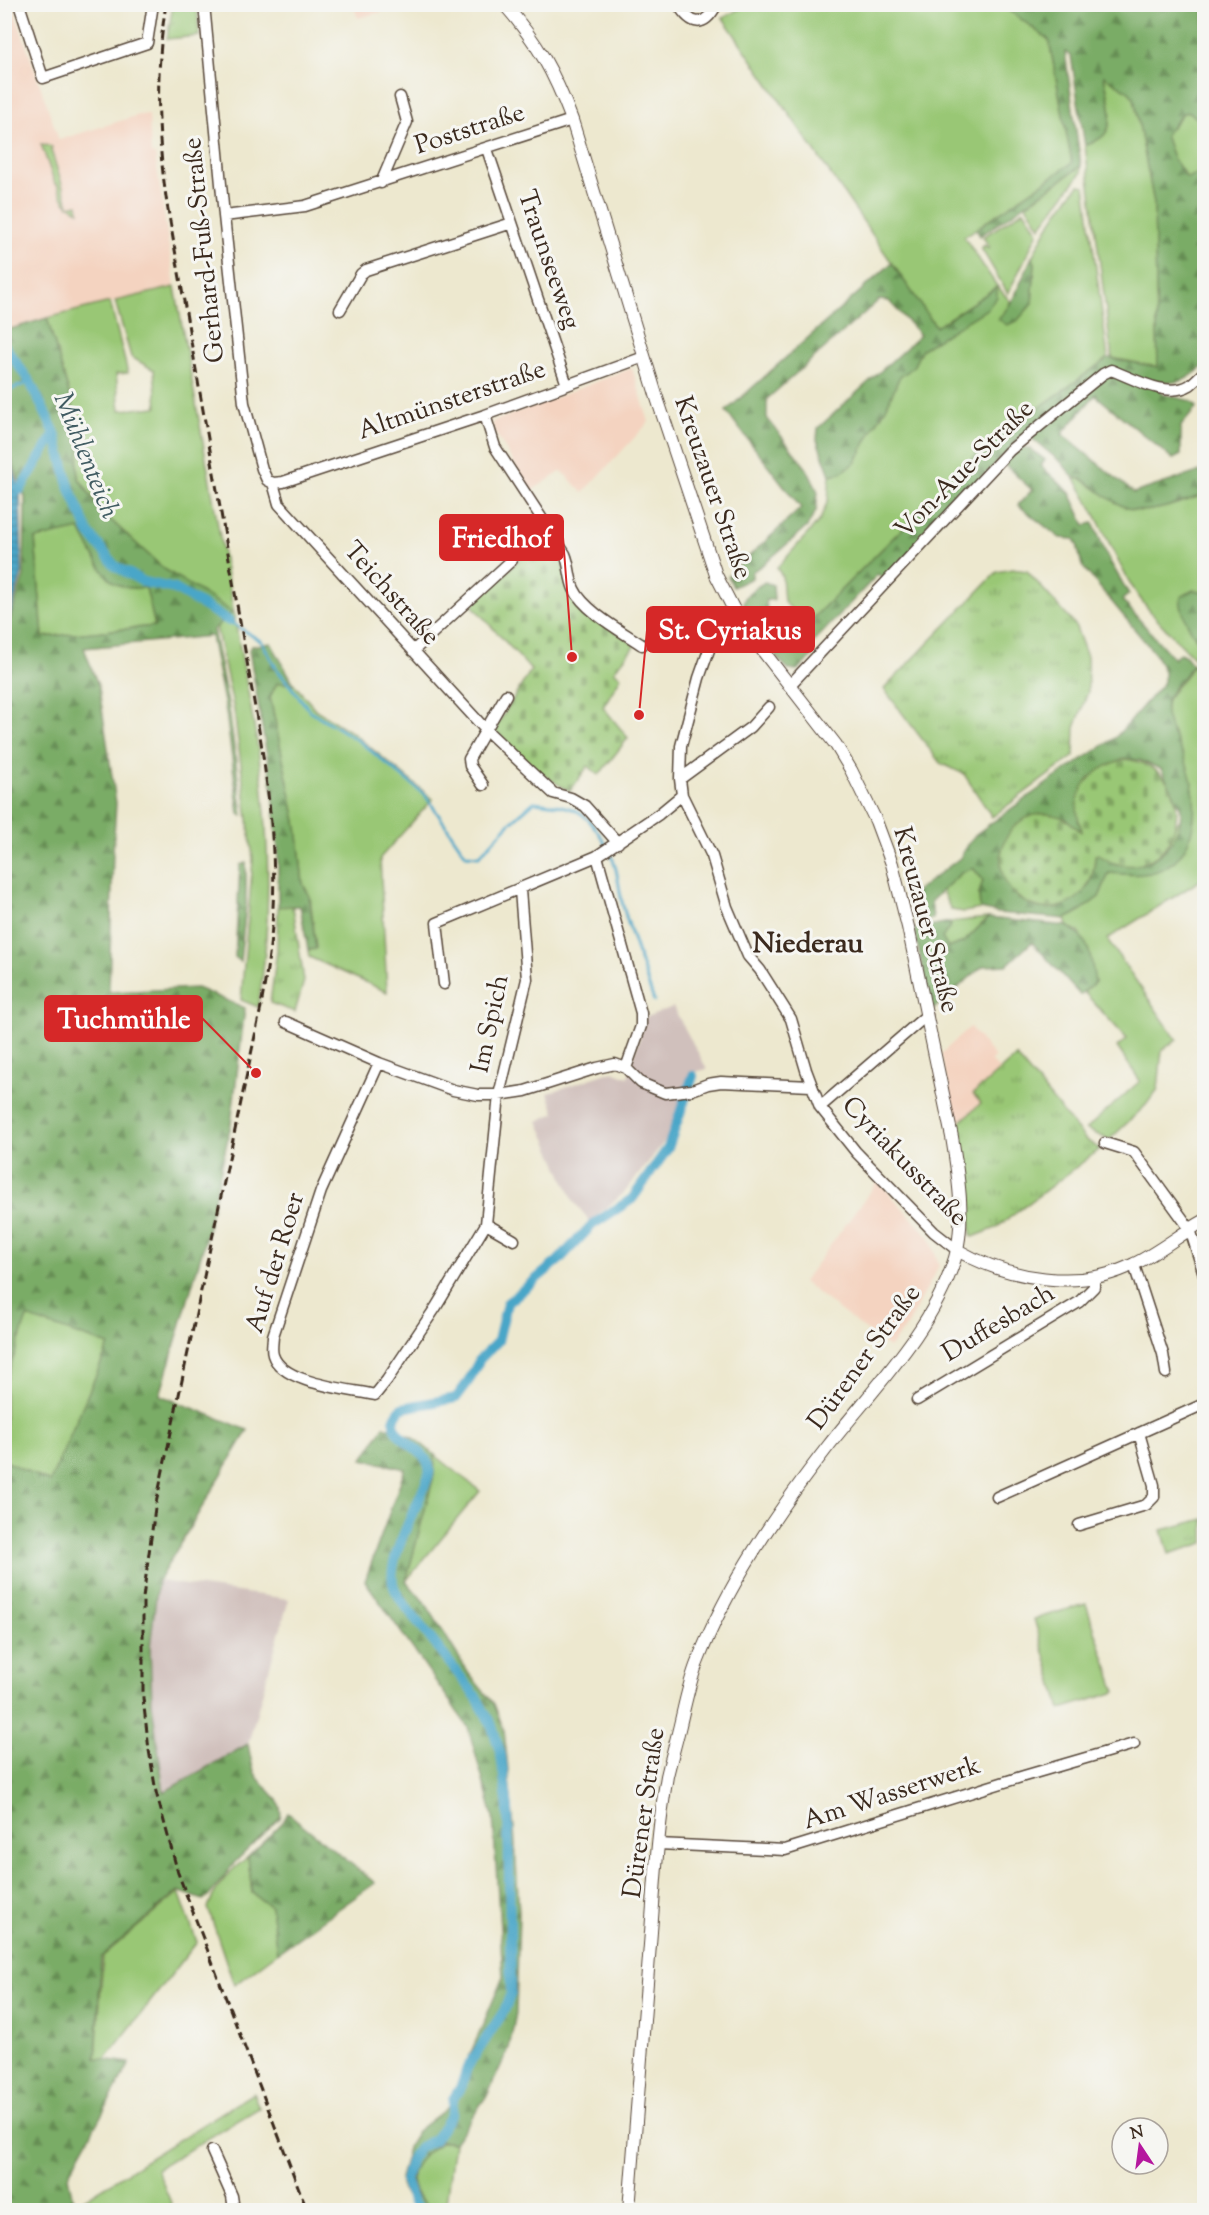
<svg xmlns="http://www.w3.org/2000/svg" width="1209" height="2215" font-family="'Sorts Mill Goudy',serif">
	<defs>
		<pattern id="forest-firs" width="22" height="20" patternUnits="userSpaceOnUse" patternTransform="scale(1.5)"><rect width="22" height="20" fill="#7aac66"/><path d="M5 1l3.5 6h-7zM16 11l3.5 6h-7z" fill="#658c53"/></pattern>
		<pattern id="cemetery-stones" width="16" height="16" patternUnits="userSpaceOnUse" patternTransform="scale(1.5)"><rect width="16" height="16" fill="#99c775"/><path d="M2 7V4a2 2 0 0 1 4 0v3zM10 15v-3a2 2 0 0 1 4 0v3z" fill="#7ea25f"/></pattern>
		<pattern id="park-tufts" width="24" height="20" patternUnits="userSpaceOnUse" patternTransform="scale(1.5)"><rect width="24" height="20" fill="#99c775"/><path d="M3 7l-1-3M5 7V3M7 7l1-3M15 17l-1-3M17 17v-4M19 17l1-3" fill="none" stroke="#7ea25f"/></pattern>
		<pattern id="water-rules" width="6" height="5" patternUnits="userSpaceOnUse" patternTransform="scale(1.5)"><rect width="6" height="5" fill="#49a6c8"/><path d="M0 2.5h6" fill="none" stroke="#3e87a2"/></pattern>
	</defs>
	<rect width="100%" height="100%" fill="#f6f6f2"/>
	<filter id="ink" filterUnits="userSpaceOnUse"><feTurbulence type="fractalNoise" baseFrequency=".0167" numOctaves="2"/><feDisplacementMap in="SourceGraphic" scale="12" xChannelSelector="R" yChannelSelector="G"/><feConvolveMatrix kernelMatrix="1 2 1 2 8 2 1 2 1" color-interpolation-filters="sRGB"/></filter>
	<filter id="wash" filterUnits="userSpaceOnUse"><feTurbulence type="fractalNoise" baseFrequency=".008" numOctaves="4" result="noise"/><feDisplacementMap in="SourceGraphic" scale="24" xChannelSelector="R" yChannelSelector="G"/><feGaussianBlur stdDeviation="1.35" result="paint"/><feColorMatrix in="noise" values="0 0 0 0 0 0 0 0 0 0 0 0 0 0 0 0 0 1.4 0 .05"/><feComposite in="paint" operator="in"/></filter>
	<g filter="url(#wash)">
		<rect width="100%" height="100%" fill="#ede8cf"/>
		<!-- built -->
		<path fill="#f4d3c0" d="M12 4 59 140 139 115 149 114 151 154 155 155 175 287 47 318 5 331 4 5Z
			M353 5H389L382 12 358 18Z
			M632 368 649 422 583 493 562 471 531 491 495 432 492 422Z
			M970 1027 995 1057 991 1061 1000 1070 973 1094 981 1103 957 1125 941 1054Z
			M878 1181 930 1238 939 1265 909 1323 889 1348 803 1282Z"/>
		<!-- industrial -->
		<path fill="#d0c0bc" d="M673 1007 707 1069 695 1072 684 1086 672 1132 624 1193 590 1221 574 1202 538 1121 555 1113 548 1093 613 1071 628 1077 646 1017Z
			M158 1581 289 1599 248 1744 164 1793 152 1704 150 1647Z"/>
		<!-- grass -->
		<path fill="#99c775" stroke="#6a784a" stroke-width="1.5" d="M746 5H1002L1049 40 1072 163 964 237 997 286 1010 301 1008 309 1032 304 1035 263 1032 257C1046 228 1058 210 1079 185L1085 186 1108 358 981 450 807 624 784 602 782 576 777 568 820 520 828 500 830 475 840 473 855 463 874 427 886 408 899 378 913 367 922 349 960 325 997 287 936 327 723 18Z
			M1104 75 1129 92 1134 98 1154 203 1158 367 1112 358 1085 146C1090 143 1097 141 1102 137 1118 124 1107 92 1104 75Z
			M1190 112 1204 125V171L1187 178 1173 158 1165 135 1183 113Z
			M41 144 52 147 51 150 69 206 78 204 79 211C64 205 62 198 57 184H55Z
			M1081 166V173L1040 227 1026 205Z
			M1024 210 1038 232 1008 294 981 248 985 245 988 249 990 248 983 237Z
			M175 287 257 742C270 831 273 918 258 1007L241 1000 253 859 234 710 216 626 182 580 164 569 102 512 79 478 78 465 81 434 47 318 110 302 128 373 116 374 120 410 157 407 154 370 131 357 115 301Z
			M1074 478 1082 479C1098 489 1116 507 1135 510 1153 514 1186 500 1204 495V878L1107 939 1177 1040 1162 1050 1158 1089 1146 1105 1109 1140 1086 1129 1140 1081 1117 1047 1127 1039 1084 992 1095 982 1079 932 1067 926 1065 919 1077 913 1099 897 1109 873 1137 874 1195 801 1186 763 1165 715 1167 699 1197 661C1175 638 1150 615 1133 588 1111 552 1098 513 1074 478Z
			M80 529 96 560 129 588 146 587 155 626 43 637 35 539Z
			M282 682 294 684 316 710 354 734 433 799 380 858 387 992 309 957 308 950 316 949 310 896 303 884 297 826 270 697 277 683Z
			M973 868 983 880 979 894 980 909 964 912 951 910 942 891 961 873Z
			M988 918 964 942 947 948 941 938 951 925 949 922Z
			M27 1316 109 1345 50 1482 5 1461V1383Z
			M435 1455 480 1491 406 1581 434 1475Z
			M1086 1604 1116 1692 1061 1709 1034 1619Z
			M248 1857 252 1893 271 1907 277 1953 234 1985 208 1908C214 1888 231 1869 248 1857Z
			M179 1892 197 1942 104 2061 96 2059 103 1956Z
			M253 2093 259 2108 157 2169 174 2210H75L73 2206Z
			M442 2142 454 2143 445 2210C422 2211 404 2184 416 2163 422 2154 433 2148 442 2142Z"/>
		<!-- forest -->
		<path fill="url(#forest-firs)" stroke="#5a6b42" stroke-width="1.5" fill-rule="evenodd" d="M1002 5H1204V125L1190 112 1183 113 1165 135 1173 158 1187 178 1204 171V366C1187 379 1182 385 1160 381L1162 394 1191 401 1197 407 1181 426V455L1173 459 1095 395 1062 434 1134 493 1204 470V495C1186 500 1153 514 1135 510 1116 507 1098 489 1082 479L1074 478 1062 463 1025 433 884 579 878 574 807 649 813 655 798 670H789C777 658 739 617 744 601 747 592 757 587 765 582L773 585 774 600H766C767 625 774 629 794 640L807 624 981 450 1108 358 1158 367 1154 203 1134 98 1129 92 1104 76C1107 93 1118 124 1102 137 1097 141 1090 143 1085 146L1071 56 1065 52 1081 166 980 236 976 229 1072 163 1049 40Z
			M1032 257 1035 263 1032 304 1017 321 1007 325 998 319C1014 304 1022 278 1032 257Z
			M892 263 936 327 997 287V297L987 309 922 349 913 367 899 378 886 408 874 427 855 463 840 473 830 475 817 440 818 428 920 335 889 301 879 300 767 399V418L807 469 818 492 816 511 807 527 765 563 752 572V578L733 587 728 576 801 508 726 411Z
			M47 318 81 434 78 465 79 479 102 512 164 569 233 612 213 630 229 709 243 816 239 814 226 712 211 636 84 648 99 688 116 803 113 852 109 992 197 988 245 1008 231 1124 204 1245 160 1395 248 1430 158 1581 150 1647 152 1704 164 1792 248 1744C250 1754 251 1764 255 1773 263 1789 285 1798 280 1818L235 1862 209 1896 203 1900 178 1891 101 1957 96 2058 130 2063 68 2176 75 2210H5L4 1621 7 1615 4 1609 5 1461 50 1482 109 1345 27 1317 5 1383 4 638 24 576 25 497 5 441 4 331ZM80 529C87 542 101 574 113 582 123 589 135 588 146 588L155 626 43 637 35 539Z
			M1019 447 1031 449 1045 460 1041 466 1070 493 1085 525 1093 523 1108 558 1129 594 1122 600 1174 659 1180 653 1186 656 1193 665C1186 674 1168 692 1166 702 1163 723 1179 743 1186 762 1200 799 1201 858 1154 872 1140 876 1124 874 1109 873L1099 897 1077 913 1065 919 998 913 980 909 979 894 983 880 973 868 961 873 931 901 933 919 917 922 913 916 910 896 960 858 967 845 976 834 1050 781 1116 737 1164 682V672L1156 655 1082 566 1077 544 1074 539 1060 538 1018 505 1032 490 1003 463ZM1124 759 1139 760 1161 769 1181 809 1180 824 1173 840 1163 852 1149 862 1114 863 1098 854 1095 855C1094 900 1075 898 1039 908L1019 899 1013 893 1072 824 1081 832 1082 830 1078 820Z
			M1193 590 1204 592V650C1195 639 1178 611 1181 597Z
			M271 643 294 684 277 683 270 697 297 826 303 884 309 896 316 949 308 950 300 906 278 907V851L273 791 249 650 251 646Z
			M246 863V905L240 961 235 957 240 865Z
			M988 918 1067 926C1092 940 1090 956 1095 982L1080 995 1032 942 1007 965 983 966 932 1010 914 929 949 922 951 925 942 938 948 948 964 942Z
			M384 1426 414 1438 435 1455 434 1475 406 1581 426 1604 469 1674 494 1704 504 1730 514 1828 519 1913 516 2013 509 2048 488 2094 454 2143 441 2141C424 2154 401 2171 416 2195 420 2201 429 2206 434 2210H414L402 2189 400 2178 409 2144 417 2131 448 2107 503 1977 493 1817 468 1727 365 1581 405 1469 363 1459Z
			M288 1813 375 1883 277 1953 271 1907 252 1893 248 1857 283 1822Z"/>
		<!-- cemetery -->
		<path fill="url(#cemetery-stones)" stroke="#6a784a" stroke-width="1.5" d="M547 533 561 555 568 590 574 601 590 614 635 645 614 671 621 677 603 707 628 738 599 775 588 766 570 791C541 776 517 753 494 730L531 670 472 605Z
			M1124 759C1209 769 1180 883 1114 863 1109 862 1103 857 1098 854L1095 855C1094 876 1088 895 1067 904 1056 909 1043 910 1032 905 974 882 1004 795 1063 818 1070 821 1075 827 1081 832L1082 830C1067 792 1090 770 1124 759Z"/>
		<!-- park -->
		<path fill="url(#park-tufts)" stroke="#6a784a" stroke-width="1.5" d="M173 5H197L199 36 167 39Z
			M1012 569 1027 571 1075 625 1087 657 1088 692 1075 728 1074 756 992 817 964 774 940 763 884 689 997 572Z
			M293 906 304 981 295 1012 270 1003 277 951 278 907Z
			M1016 1056 1086 1140 1100 1149 996 1228 973 1237 971 1235 965 1169 957 1125 981 1103 973 1094Z
			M1204 1519V1543L1169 1554 1162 1530Z"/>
		<!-- water -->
		<path fill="url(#water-rules)" stroke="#426873" stroke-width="1.5" d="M5 451 13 469 20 490 22 574 5 631Z"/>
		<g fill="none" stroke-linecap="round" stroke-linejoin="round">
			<!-- stream -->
			<path stroke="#49a6c8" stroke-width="3" d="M4 392 30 382
				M229 621 262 642 276 668 310 711 359 741 425 795 466 855 479 856 511 822 534 802C576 807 584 808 606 845
				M609 851C618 867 618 885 622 902 631 936 643 968 654 1001"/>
			<!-- canal -->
			<path stroke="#49a6c8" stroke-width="10" d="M4 345 30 382 55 433 70 489 89 533 115 566 144 582 175 589 229 621
				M20 490 55 433
				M420 2210 413 2203 405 2180 410 2160 420 2147 434 2140 452 2113 453 2099 461 2086 467 2068 504 2011 511 1993 508 1808 501 1755 492 1726 477 1698 403 1603C400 1598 396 1593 394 1587 384 1561 421 1502 429 1474 436 1446 372 1438 402 1408L456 1398 468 1382 480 1359 498 1341 507 1303 558 1261 592 1225 632 1199 668 1148 693 1076"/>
		</g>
	</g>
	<g filter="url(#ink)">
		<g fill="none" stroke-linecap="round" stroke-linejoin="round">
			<defs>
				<path id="minor" d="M19 4 43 78 147 43 153 4
					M204 4 224 216 244 403 262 469 267 480 273 483
					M678 4C691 26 704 29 717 4
					M487 149 567 385
					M381 183 407 122 400 97
					M224 216 305 206 572 120
					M340 310 361 274 366 270 512 223
					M485 415 495 447 565 554C570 565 569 578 574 589 584 611 623 632 642 645
					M273 483 279 504 486 730 553 793 571 798 585 806 618 843
					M273 483 283 482 485 415 644 357
					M733 608 716 630 699 678 681 746 680 779 682 795 712 856 727 907 748 956 760 970 791 1019 806 1070 820 1107 856 1152 934 1232 957 1250
					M413 651 512 560
					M789 686 1009 451 1103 374 1111 370C1133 378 1167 399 1190 385 1195 381 1200 376 1204 372
					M680 779 751 727 769 707
					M483 785 470 766 469 759 506 695
					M597 856 641 1013V1026L626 1068
					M444 984 437 923 597 856 659 814 682 795
					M286 1022 379 1063 453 1090 478 1095H499L525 1091 597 1068 615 1064 626 1068 641 1083 665 1093 692 1090 708 1084 721 1082 811 1086
					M379 1063 321 1191 273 1336C273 1341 271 1349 273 1355 282 1384 349 1389 375 1395L387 1380 436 1307 486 1224 499 1095 527 979 520 890
					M820 1107 927 1015
					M1105 1143 1134 1152 1190 1229 1204 1274
					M486 1224 514 1240
					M1134 1265 1163 1354 1166 1373
					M917 1400 1079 1302 1094 1287V1278
					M997 1497 1204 1404
					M1079 1525 1146 1505 1154 1497V1485L1139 1433
					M658 1844 785 1850 1024 1776 1134 1744
					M212 2151 232 2196 234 2210"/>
				<path id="major" d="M504 4C538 43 554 72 572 120L657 398 716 575 733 608 749 633 836 745 851 770 876 821 892 864 908 927 952 1137C958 1175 966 1220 955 1258 934 1328 873 1389 829 1445 776 1513 728 1583 697 1663 689 1683 685 1704 680 1725 676 1742 671 1759 667 1776 658 1827 655 1880 651 1932 643 2025 636 2118 629 2210
					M957 1250C1008 1279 1080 1292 1134 1264 1159 1252 1180 1234 1204 1221"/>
			</defs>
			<!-- minor casing -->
			<use href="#minor" stroke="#564639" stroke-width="13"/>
			<!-- major casing -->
			<use href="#major" stroke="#564639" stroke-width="14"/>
			<!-- minor -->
			<use href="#minor" stroke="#fff" stroke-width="10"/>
			<!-- major -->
			<use href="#major" stroke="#fff" stroke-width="12"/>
			<!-- rail -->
			<path stroke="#3b2a1e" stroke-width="3" stroke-dasharray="9 4.5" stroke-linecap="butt" d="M166 4C155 72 157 137 167 204L261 742C269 797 276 851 273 907 272 942 266 977 260 1012L155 1508 143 1598V1698L149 1750 156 1792 178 1873 307 2210"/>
		</g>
	</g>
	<g text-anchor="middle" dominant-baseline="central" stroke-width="6" stroke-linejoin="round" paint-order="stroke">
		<!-- street labels -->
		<g font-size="26" fill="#3b2a1e" stroke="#f6f6f2">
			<text transform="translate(470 130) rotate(-18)">Poststraße</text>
			<text transform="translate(205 250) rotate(-96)">Gerhard-Fuß-Straße</text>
			<text transform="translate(548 260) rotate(71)">Traunseeweg</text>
			<text transform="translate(452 401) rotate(-19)">Altmünsterstraße</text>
			<text transform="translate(965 470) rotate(-45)">Von-Aue-Straße</text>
			<text transform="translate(712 488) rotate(71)">Kreuzauer Straße</text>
			<text transform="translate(391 594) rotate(48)">Teichstraße</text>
			<text transform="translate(925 920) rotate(75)">Kreuzauer Straße</text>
			<text transform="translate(491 1024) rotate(-78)">Im Spich</text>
			<text transform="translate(904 1162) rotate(46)">Cyriakusstraße</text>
			<text transform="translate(276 1263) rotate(-73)">Auf der Roer</text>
			<text transform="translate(999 1324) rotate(-31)">Duffesbach</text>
			<text transform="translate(865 1358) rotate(-54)">Dürener Straße</text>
			<text transform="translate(892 1794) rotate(-18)">Am Wasserwerk</text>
			<text transform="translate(645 1813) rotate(-82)">Dürener Straße</text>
		</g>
		<!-- water labels -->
		<g font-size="27" font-style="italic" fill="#415c62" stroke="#f6f6f2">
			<text transform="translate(85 456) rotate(68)">Mühlenteich</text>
		</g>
		<!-- quarter labels -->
		<g font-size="28" font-weight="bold" fill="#3b2a1e" stroke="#f6f6f2">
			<text x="808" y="945">Niederau</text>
		</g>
	</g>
	<!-- callouts -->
	<path fill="none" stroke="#d62828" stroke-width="2" d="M572 657L563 537M639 715L647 630M256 1073L202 1018"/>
	<g fill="#d62828" stroke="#f6f6f2" stroke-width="2">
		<circle cx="572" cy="657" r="6"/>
		<circle cx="639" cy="715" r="6"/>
		<circle cx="256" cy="1073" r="6"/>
	</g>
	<g fill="#d62828" stroke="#d62828" stroke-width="2">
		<rect x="440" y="515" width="123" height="45" rx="6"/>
		<rect x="647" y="607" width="167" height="45" rx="6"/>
		<rect x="45" y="996" width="157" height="45" rx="6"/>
	</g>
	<g font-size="27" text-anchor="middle" font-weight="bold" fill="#fff">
		<text x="502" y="547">Friedhof</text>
		<text x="730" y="639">St. Cyriakus</text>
		<text x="124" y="1028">Tuchmühle</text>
	</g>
	<!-- margin -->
	<rect width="1209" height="2215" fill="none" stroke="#f6f6f2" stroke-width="24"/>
	<!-- north arrow -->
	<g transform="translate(1140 2146) rotate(347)"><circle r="28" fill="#f6f6f2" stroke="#aba49d" stroke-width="1.5"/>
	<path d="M0-4.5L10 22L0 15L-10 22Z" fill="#b5179e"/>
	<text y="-9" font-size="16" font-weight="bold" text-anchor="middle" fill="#3b2a1e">N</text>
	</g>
</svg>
